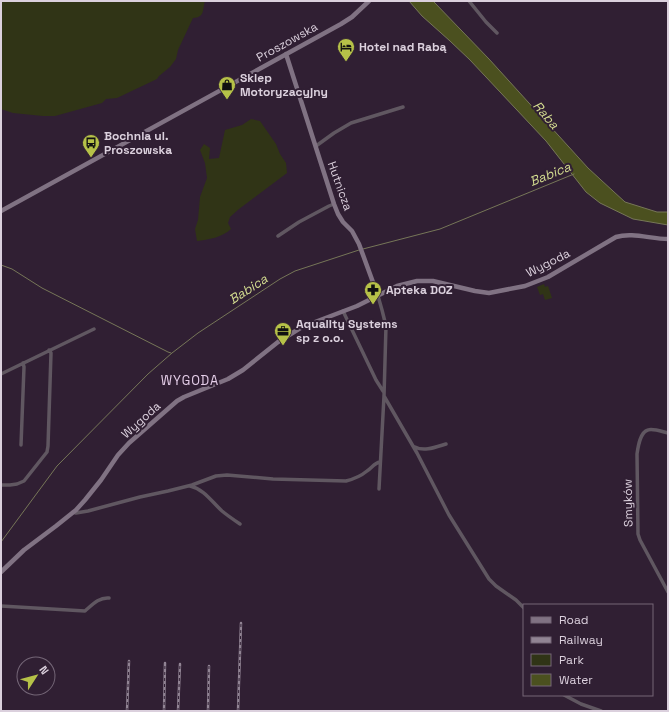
<svg xmlns="http://www.w3.org/2000/svg" width="669" height="712" font-family="'Space Grotesk',sans-serif">
	<rect width="100%" height="100%" fill="#301f33"/>
	<!-- green -->
	<path fill="#303416" d="M1 1H205C202 11 205 17 193 18L178 50 176 59 170 67 159 76 157 79 117 98 106 99 102 103 55 116H43L13 113 1 109Z
		M251 119 260 121 276 144 280 154 286 163 287 173 239 209 230 217 228 223 231 229C223 237 208 240 197 241L195 229 198 220 200 197 207 178 205 163 200 150 204 144 210 148 209 159 219 158 225 130 242 125Z
		M544 284 545 287 548 286 552 298 545 300 543 294 540 295 537 287Z"/>
	<!-- water -->
	<path fill="#4b501f" stroke="#767658" d="M409 1H433L489 59 588 168 613 191 625 202 657 212H668V225L633 219 600 203 586 192 546 141 470 60 450 41 422 16Z"/>
	<g fill="none" stroke-linecap="round" stroke-linejoin="round">
		<!-- stream -->
		<path stroke="#767658" stroke-width="1" d="M363 249 440 229 574 174
			M1 265 12 269 42 288 168 352 171 353
			M1 542 57 466 148 374 172 353 198 333 280 279 295 271 359 250"/>
		<!-- street -->
		<path stroke="#605761" stroke-width="3.5" d="M469 1 486 22 497 33
			M316 146 334 133 351 123 403 107
			M278 236 299 222 329 206 334 204
			M378 296 382 310 386 326 384 396 379 489
			M343 311 376 380 383 391
			M1 374 94 329
			M384 396 417 453 449 515 489 579 496 586 516 600 524 608
			M668 433C663 432 653 428 648 430 640 432 638 447 637 454L638 534 640 540 668 592
			M21 445 24 367 23 363
			M415 447C424 452 436 447 446 444
			M1 485H10L17 484 24 481 47 452 48 446 51 353 49 350
			M190 486C204 489 212 502 222 511 228 516 234 520 240 524
			M73 512 76 513 88 511 140 497 168 491 192 485 216 476 227 475 273 479 346 481C354 479 361 476 367 471 372 468 374 463 380 462
			M1 606 85 611C92 605 99 597 109 598
			M564 695 581 704 601 711"/>
		<!-- secondary -->
		<path stroke="#807283" stroke-width="4.5" d="M286 54 334 204 338 214 343 222 352 231 359 244 378 296
			M1 211 341 24 352 17 369 1
			M1 572 24 550 56 526 76 510 85 500 101 480 118 455 129 443 177 401 184 397 228 379 243 370 278 342 302 327 357 306 397 286 417 281H433L475 291 489 293 525 286 548 277 616 237C632 232 651 239 668 239"/>
		<defs>
			<path id="rail" d="M127 711 129 661
				M164 711 165 663
				M178 711 180 664
				M208 711 209 666
				M238 711 241 623"/>
		</defs>
		<!-- rail casing -->
		<use href="#rail" stroke="#918494" stroke-width="2.5"/>
		<!-- rail -->
		<use href="#rail" stroke="#301f33" stroke-width="1" stroke-dasharray="3" stroke-linecap="butt"/>
	</g>
	<!-- icons -->
	<defs>
		<symbol id="hotel-pin" viewBox="-11 -11 22 30"><path d="M0 17L-7.5 6A9.5 9.5 0 1 1 7.5 6Z" fill="#b6c148" stroke="#301f33"/><path d="M-6-4.5h1.5V1H6V5H4.5V3h-9V5H-6ZM-4 0a1.8 1.8 0 1 1 3.6 0ZM.5 0V-2.5h3Q6-2.5 6 0Z" fill="#111"/></symbol>
		<symbol id="shop-pin" viewBox="-11 -11 22 30"><path d="M0 17L-7.5 6A9.5 9.5 0 1 1 7.5 6Z" fill="#b6c148" stroke="#301f33"/><path d="M-5-2.5h2.3a2.7 3.5 0 0 1 5.4 0H5L5.5 6h-11ZM-1.5-2.5h3a1.5 2.3 0 0 0-3 0Z" fill="#111"/></symbol>
		<symbol id="bus-pin" viewBox="-11 -11 22 30"><path d="M0 17L-7.5 6A9.5 9.5 0 1 1 7.5 6Z" fill="#b6c148" stroke="#301f33"/><path d="M-5-6H5V4H4V6H2V4H-2V6H-4V4H-5ZM-3.5-4V0h7V-4ZM-3.5 1.2v1.5H-2V1.2ZM2 1.2v1.5H3.5V1.2Z" fill="#111"/></symbol>
		<symbol id="pharmacy-pin" viewBox="-11 -11 22 30"><path d="M0 17L-7.5 6A9.5 9.5 0 1 1 7.5 6Z" fill="#b6c148" stroke="#301f33"/><path d="M-2-6h4v4h4v4h-4v4h-4v-4h-4v-4h4Z" fill="#111"/></symbol>
		<symbol id="office-pin" viewBox="-11 -11 22 30"><path d="M0 17L-7.5 6A9.5 9.5 0 1 1 7.5 6Z" fill="#b6c148" stroke="#301f33"/><path d="M-6-3h4V-5.5h4V-3h4V5H-6ZM-1-4.5V-3h2v-1.5ZM-6 0V1H6V0Z" fill="#111"/></symbol>
	</defs>
	<g fill-rule="evenodd">
		<use href="#hotel-pin" x="336" y="37" width="20" height="27"/>
		<use href="#shop-pin" x="217" y="75" width="20" height="27"/>
		<use href="#bus-pin" x="81" y="133" width="20" height="27"/>
		<use href="#pharmacy-pin" x="363" y="280" width="20" height="27"/>
		<use href="#office-pin" x="273" y="321" width="20" height="27"/>
	</g>
	<g text-anchor="middle" dominant-baseline="central" stroke-width="4" stroke-linejoin="round" paint-order="stroke">
		<!-- street labels -->
		<g font-size="12" fill="#dbd0dd" stroke="#301f33">
			<text transform="translate(287 42) rotate(-29)">Proszowska</text>
			<text transform="translate(340 186) rotate(70)">Hutnicza</text>
			<text transform="translate(548 263) rotate(-27)">Wygoda</text>
			<text transform="translate(141 420) rotate(-42)">Wygoda</text>
			<text transform="translate(628 503) rotate(-91)">Smyków</text>
		</g>
		<!-- poi labels -->
		<g font-size="12" font-weight="bold" fill="#dbd0dd" stroke="#301f33" text-anchor="start">
			<text x="359" y="47">Hotel nad Rabą</text>
			<text x="240" y="78">Sklep<tspan x="240" dy="14">Motoryzacyjny</tspan></text>
			<text x="104" y="136">Bochnia ul.<tspan x="104" dy="14">Proszowska</tspan></text>
			<text x="386" y="290">Apteka DOZ</text>
			<text x="296" y="324">Aquality Systems<tspan x="296" dy="14">sp z o.o.</tspan></text>
		</g>
		<!-- water labels -->
		<g font-size="13" font-style="italic" fill="#d4dd90" stroke="#301f33">
			<text transform="translate(546 115) rotate(49)">Raba</text>
			<text transform="translate(550 174) rotate(-22)">Babica</text>
			<text transform="translate(248 289) rotate(-33)">Babica</text>
		</g>
		<!-- neighbourhood labels -->
		<g font-size="13" letter-spacing="1" fill="#e5cee9" stroke="#301f33">
			<text x="190" y="380">WYGODA</text>
		</g>
	</g>
	<!-- border -->
	<rect width="669" height="712" fill="none" stroke="#dbd0dd" stroke-width="4"/>
	<!-- legend -->
	<rect x="523" y="604" width="130" height="92" fill="#301f33" stroke="#746677"/>
	<rect x="531" y="617" width="20" height="6" fill="#807283" stroke="#746677"/>
	<text x="559" y="624" font-size="12" fill="#dbd0dd">Road</text>
	<rect x="531" y="637" width="20" height="6" fill="#918494" stroke="#746677"/>
	<text x="559" y="644" font-size="12" fill="#dbd0dd">Railway</text>
	<rect x="531" y="654" width="20" height="12" fill="#303416" stroke="#746677"/>
	<text x="559" y="664" font-size="12" fill="#dbd0dd">Park</text>
	<rect x="531" y="674" width="20" height="12" fill="#4b501f" stroke="#746677"/>
	<text x="559" y="684" font-size="12" fill="#dbd0dd">Water</text>
	<!-- north arrow -->
	<g transform="translate(36 676) rotate(54)"><circle r="19" fill="#301f33" stroke="#746677"/>
	<path d="M0-3L7 15L0 10L-7 15Z" fill="#b6c148"/>
	<text y="-6" font-size="11" font-weight="bold" text-anchor="middle" fill="#dbd0dd">N</text>
	</g>
</svg>
